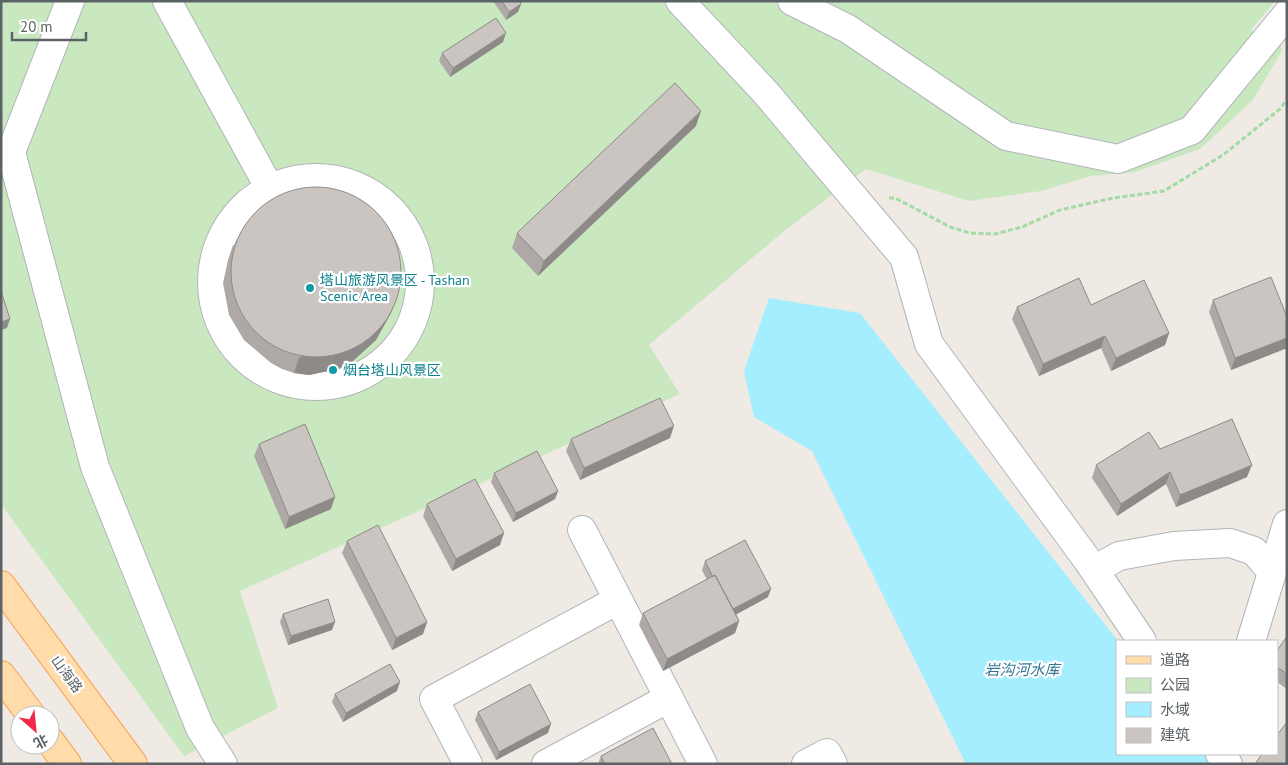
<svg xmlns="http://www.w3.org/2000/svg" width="1288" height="765" font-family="'PT Sans','Noto Sans SC',sans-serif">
	<rect width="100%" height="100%" fill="#efeae4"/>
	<!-- green -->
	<path fill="#cae8c0" d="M1 1H1275L1251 30 1283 49 1253 100 1200 149 1135 172 1091 176 1041 191 969 201 866 169 783 232 649 345 680 394 240 591 278 708 184 756 1 504Z"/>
	<!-- water -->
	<path fill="#a5eeff" d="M769 298 860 313 1118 641 1117 754H1205L1211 764H966L812 451 754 417 744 371Z"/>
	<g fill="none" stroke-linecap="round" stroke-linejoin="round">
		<defs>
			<path id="minor" d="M70 1 11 152 95 467 200 728 223 764
				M167 1 270 189
				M680 1 766 93 904 257 929 344 1088 561 1142 641
				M792 1 848 29 1006 136 1118 159 1192 130 1287 14
				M212 282a104 104 0 1 1 208 0a104 104 0 1 1-208 0Z
				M582 530 703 764
				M1094 570 1119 556 1174 546 1230 543 1254 551 1272 572
				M1251 641 1287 524
				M1220 754 1228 764
				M468 764 434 699 618 600
				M546 764 669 698
				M806 764 827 753 833 764"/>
			<path id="major" d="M1 585 133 764
				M1 675 31 715
				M50 741 67 764"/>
		</defs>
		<!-- minor casing -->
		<use href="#minor" stroke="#b0b5b8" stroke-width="30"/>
		<!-- major casing -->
		<use href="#major" stroke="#f8a255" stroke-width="30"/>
		<!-- path -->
		<path stroke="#a2dba3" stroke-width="3" stroke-dasharray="5 2.5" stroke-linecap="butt" d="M889 198H895L950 227 970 233 995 234 1022 227 1060 210 1113 198 1164 191 1223 155 1280 109 1287 99"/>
		<!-- minor -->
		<use href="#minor" stroke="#fff" stroke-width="28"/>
		<!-- major -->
		<use href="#major" stroke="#ffdcaa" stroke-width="28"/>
	</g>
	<!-- wall -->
	<path fill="#aea9a6" d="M493 1H520L521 4 518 12 506 20Z
		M503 42 450 77 439 61 442 53Z
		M696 126 538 276 512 248 517 233Z
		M233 245 391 313 376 340 353 361 338 369 309 375 294 373 282 369 271 363 244 340 229 315 223 283 228 260Z
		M1213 300 1287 317V348L1231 370 1209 312Z
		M1091 305 1169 333 1165 345 1111 371 1101 348 1039 376 1012 319 1017 307Z
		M670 438 580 480 566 451 571 439Z
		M259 444 331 509 285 529 254 456Z
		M1160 449 1247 477 1176 507 1166 484 1117 516 1092 478 1096 465Z
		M494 473 558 491 555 499 513 522 491 482Z
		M427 504 500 545 452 571 423 516Z
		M347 541 427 622 423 634 392 650 342 553Z
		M705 561 768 597 736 614 739 621 735 633 663 671 639 625 643 613 707 580 702 570Z
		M283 614 332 630 288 645 280 622Z
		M1287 636V689L1277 682V651Z
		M397 691 343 722 332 702 335 694Z
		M478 712 548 733 496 760 475 720Z
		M601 756 672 764H598Z"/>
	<!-- shaded-wall -->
	<path fill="#8d8a87" d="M521 4 518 12 506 20 509 12Z
		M506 33 503 42 450 77 453 68Z
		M701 111 696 126 538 276 544 261Z
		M397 298 391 313 376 340 353 361 338 369 309 375 294 373 299 358Z
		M10 319 7 328 1 330V322Z
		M1169 333 1165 345 1111 371 1116 358Z
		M1105 336 1101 348 1039 376 1043 364Z
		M1287 338V348L1231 370 1235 358Z
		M674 426 670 438 580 480 584 468Z
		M1252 465 1247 477 1176 507 1180 495Z
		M1170 472 1166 484 1117 516 1121 504Z
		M558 491 555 499 513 522 516 513Z
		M335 497 331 509 285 529 289 517Z
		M504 533 500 545 452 571 456 559Z
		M771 589 768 597 728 619 731 610Z
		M739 621 735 633 663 671 667 659Z
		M335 622 332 630 288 645 291 636Z
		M427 622 423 634 392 650 396 638Z
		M400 682 397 691 343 722 346 713Z
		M551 724 548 733 496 760 499 752Z"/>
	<!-- building -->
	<path fill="#cac5c1" stroke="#8d8a87" d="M502 1H520L521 4 509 12Z
		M496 18 506 33 453 68 442 53Z
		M675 83 701 111 544 261 517 233Z
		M231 272a85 85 0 1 1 170 0a85 85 0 1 1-170 0Z
		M1271 277 1287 317V338L1235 358 1213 300Z
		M1079 278 1091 305 1144 280 1169 333 1116 358 1105 336 1043 364 1017 307Z
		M1 291 10 319 1 322Z
		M660 398 674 426 584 468 571 439Z
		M1232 419 1252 465 1180 495 1170 472 1121 504 1096 465 1149 432 1160 449Z
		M305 424 335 497 289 517 259 444Z
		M537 451 558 491 516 513 494 473Z
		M475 479 504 533 456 559 427 504Z
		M378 525 427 622 396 638 347 541Z
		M745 540 771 589 733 609 715 575 713 577 705 561Z
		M715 575 739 621 667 659 643 613Z
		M328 599 335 622 291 636 283 614Z
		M1287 636V674L1277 667V651Z
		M390 664 400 682 346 713 335 694Z
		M530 684 551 724 499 752 478 712Z
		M1287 722V764H1255L1262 754H1277V735Z
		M653 728 672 764H605L601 756Z"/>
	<!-- markers -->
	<g fill="#0f9aa8" stroke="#fff" stroke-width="2">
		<circle cx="310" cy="288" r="5"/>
		<circle cx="333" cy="370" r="5"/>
	</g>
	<g text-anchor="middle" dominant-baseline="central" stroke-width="4.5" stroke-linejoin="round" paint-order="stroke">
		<!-- culture labels -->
		<g font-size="14" fill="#0d838f" stroke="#fff" text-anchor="start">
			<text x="320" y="280">塔山旅游风景区 - Tashan<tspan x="320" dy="16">Scenic Area</tspan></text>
			<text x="343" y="370">烟台塔山风景区</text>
		</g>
		<!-- street labels -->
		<g font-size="14" fill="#5c6366" stroke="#fff">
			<text transform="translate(67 674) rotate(54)">山海路</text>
		</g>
		<!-- water labels -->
		<g font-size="15" font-style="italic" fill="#337992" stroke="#fff">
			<text x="1022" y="669">岩沟河水库</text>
		</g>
	</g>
	<!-- border -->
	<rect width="1288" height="765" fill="none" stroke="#5c6366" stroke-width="5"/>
	<!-- legend -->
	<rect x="1116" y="640" width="162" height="115" fill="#ffffff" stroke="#bec1c2"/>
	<rect x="1126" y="656" width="25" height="8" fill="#ffdcaa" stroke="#bec1c2"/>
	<text x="1160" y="665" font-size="15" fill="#5c6366">道路</text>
	<rect x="1126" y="678" width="25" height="15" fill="#cae8c0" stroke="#bec1c2"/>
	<text x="1160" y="690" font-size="15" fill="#5c6366">公园</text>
	<rect x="1126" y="702" width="25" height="15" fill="#a5eeff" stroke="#bec1c2"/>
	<text x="1160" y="715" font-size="15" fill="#5c6366">水域</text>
	<rect x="1126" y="728" width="25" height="15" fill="#cac5c1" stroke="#bec1c2"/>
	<text x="1160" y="740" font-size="15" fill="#5c6366">建筑</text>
	<!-- north arrow -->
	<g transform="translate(35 730) rotate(153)"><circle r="24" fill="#ffffff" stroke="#bec1c2"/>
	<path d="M0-4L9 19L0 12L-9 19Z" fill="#f1294b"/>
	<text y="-8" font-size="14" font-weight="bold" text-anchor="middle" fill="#5c6366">北</text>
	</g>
	<!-- scale -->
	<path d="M12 32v8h74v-8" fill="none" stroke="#5c6366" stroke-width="2.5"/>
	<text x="20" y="32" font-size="15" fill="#5c6366" stroke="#ffffff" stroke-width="4" paint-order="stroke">20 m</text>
</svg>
